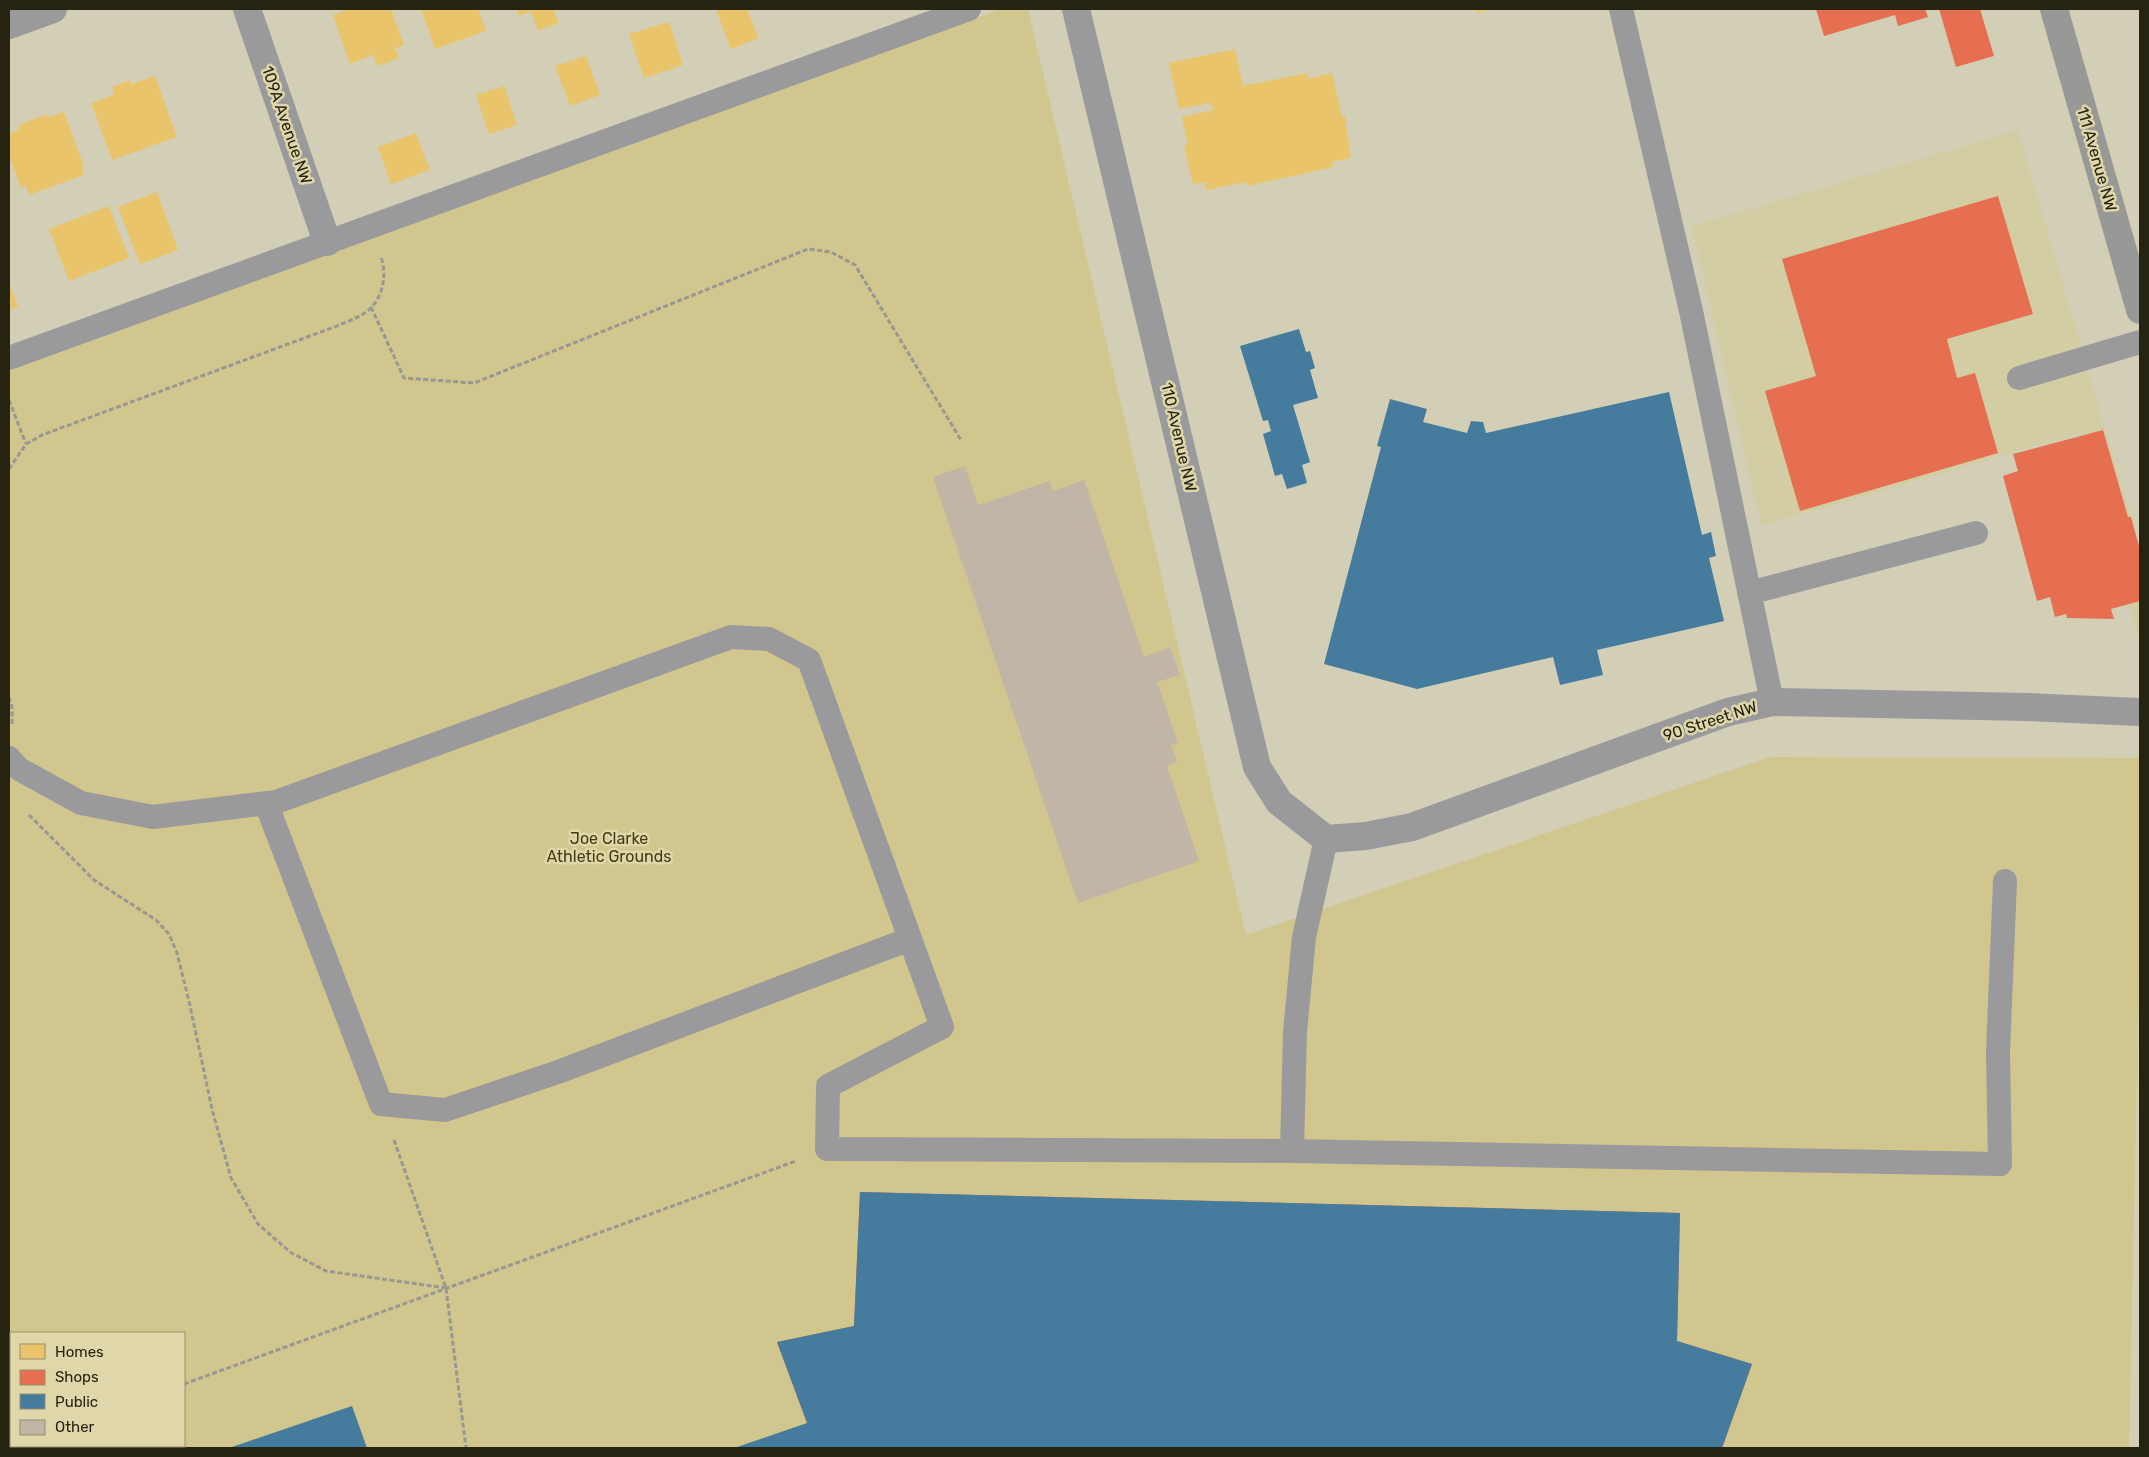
<svg xmlns="http://www.w3.org/2000/svg" width="2149" height="1457" font-family="Rubik,sans-serif">
	<rect width="100%" height="100%" fill="#d2cfb6"/>
	<!-- built -->
	<path fill="#d3cda4" d="M2018 130 2140 550V641L2079 433 1761 526 1692 226Z"/>
	<!-- green -->
	<path fill="#d1c78e" fill-rule="evenodd" d="M1001 9H1028L1246 935 1770 757 2140 758V936L2129 1448H9V371ZM11 1333H184V1446H11Z"/>
	<!-- homes -->
	<path fill="#e9c46a" d="M349 9H391L404 45 395 48 399 58 377 66 373 55 350 64 333 15Z
		M421 9H478L486 31 435 49Z
		M516 9H553L559 23 538 31 531 11 519 16Z
		M719 9H747L759 38 731 49 716 10Z
		M1477 9H1491L1478 13Z
		M669 22 683 65 644 78 629 34Z
		M1235 49 1243 86 1307 73 1308 79 1332 73 1342 117 1345 116 1351 158 1332 162 1333 167 1247 186 1246 182 1206 190 1205 182 1193 184 1184 146 1188 145 1182 117 1213 110 1211 103 1179 109 1169 63Z
		M586 56 600 95 570 106 555 66Z
		M155 76 177 137 112 160 91 103 114 95 112 87 130 80 131 84Z
		M504 86 517 125 489 134 476 95Z
		M64 112 84 166 82 167 84 175 29 195 26 186 21 188 9 156V133L20 129 18 125 47 114 48 117Z
		M416 133 430 170 391 184 378 147Z
		M157 192 178 250 140 264 118 207Z
		M109 206 129 258 69 281 49 229Z
		M9 282 18 307 9 310Z"/>
	<!-- shops -->
	<path fill="#e76f51" d="M1816 9H1925L1928 17 1898 26 1895 15 1824 36Z
		M1939 9H1980L1994 56 1956 67Z
		M1998 196 2033 314 1947 339 1957 378 1975 373 1998 453 1800 511 1765 391 1816 376 1782 259Z
		M2103 430 2128 517H2131L2140 550V601L2111 609 2114 619 2067 618 2066 614 2055 617 2050 597 2037 601 2003 476 2018 471 2013 454Z
		M860 1192 1680 1213 1677 1341 1752 1364 1722 1448 1655 1430 1600 1420 1541 1416 995 1401 871 1407 807 1423 777 1342 854 1326Z"/>
	<!-- public -->
	<path fill="#457b9d" d="M1299 329 1306 352 1310 351 1315 368 1310 370 1318 398 1293 405 1310 462 1302 465 1307 483 1287 489 1282 474 1275 476 1263 434 1271 431 1268 420 1263 421 1240 346Z
		M1669 392 1702 535 1711 532 1716 556 1709 558 1724 621 1597 650 1603 675 1560 685 1553 657 1417 689 1324 664 1381 447 1377 446 1390 399 1427 409 1423 422 1467 433 1471 421 1483 422 1486 433Z
		M860 1192 1680 1213 1677 1341 1752 1364 1722 1448H734L807 1423 777 1342 854 1326Z
		M352 1406 367 1448H229Z"/>
	<!-- building -->
	<path fill="#c0b5a7" d="M965 466 978 505 1050 481 1053 491 1084 480 1144 657 1170 647 1180 675 1157 682 1178 743 1171 745 1177 762 1167 766 1199 861 1078 903 933 477Z"/>
	<g fill="none" stroke-linecap="round" stroke-linejoin="round">
		<!-- path -->
		<path stroke="#989792" stroke-width="3" stroke-dasharray="5 2.5" stroke-linecap="butt" d="M371 307 404 378 474 383 808 249 831 252 855 265 961 440
			M9 400 26 444
			M9 469 26 444 42 435 337 326C346 322 355 319 363 314 382 303 388 277 381 257
			M9 697 12 707V725
			M29 815 94 880 156 920 169 934 177 953 189 1001 212 1109 231 1178 258 1224 290 1252 326 1271 446 1288
			M394 1140 446 1288 466 1448
			M184 1384 796 1161
			M9 1447 13 1446"/>
		<!-- service -->
		<path stroke="#9a9a9c" stroke-width="24" d="M1621 9 1691 311 1772 702
			M9 358 969 9
			M2019 378 2140 342
			M1749 593 1976 533
			M9 758 19 769 81 803 153 817 276 802 731 637 769 639 809 660 942 1027 828 1086 827 1149 1292 1151 2000 1164 1998 1052 2005 881
			M266 803 381 1104 445 1110 558 1072 910 939
			M1292 1151 1295 1032 1304 937 1326 839"/>
		<!-- minor -->
		<path stroke="#9a9a9c" stroke-width="28" d="M247 9 327 242
			M1076 9 1257 767 1279 802 1326 839 1366 836 1412 827 1728 712 1772 702 2027 707 2140 712"/>
		<!-- tertiary -->
		<path stroke="#9a9a9c" stroke-width="28" d="M9 25 53 9"/>
		<!-- secondary -->
		<path stroke="#989897" stroke-width="28" d="M2054 9 2140 310"/>
	</g>
	<g text-anchor="middle" dominant-baseline="central" stroke-width="5" stroke-linejoin="round" paint-order="stroke">
		<!-- street labels -->
		<g font-size="16" fill="#262311" stroke="#dfd7a9">
			<text transform="translate(287 125) rotate(71)">109A Avenue NW</text>
			<text transform="translate(2097 159) rotate(74)">111 Avenue NW</text>
			<text transform="translate(1179 437) rotate(77)">110 Avenue NW</text>
			<text transform="translate(1710 721) rotate(-18)">90 Street NW</text>
		</g>
		<!-- park labels -->
		<g font-size="16" fill="#433c14" stroke="#dfd7a9">
			<text x="609" y="838">Joe Clarke<tspan x="609" dy="18">Athletic Grounds</tspan></text>
		</g>
	</g>
	<!-- border -->
	<rect width="2149" height="1457" fill="none" stroke="#262311" stroke-width="20"/>
	<!-- legend -->
	<rect x="10" y="1332" width="175" height="115" fill="#dfd7a9" stroke="#958f6c"/>
	<rect x="20" y="1344" width="25" height="15" fill="#e9c46a" stroke="#958f6c"/>
	<text x="55" y="1357" font-size="15" fill="#262311">Homes</text>
	<rect x="20" y="1370" width="25" height="15" fill="#e76f51" stroke="#958f6c"/>
	<text x="55" y="1382" font-size="15" fill="#262311">Shops</text>
	<rect x="20" y="1394" width="25" height="15" fill="#457b9d" stroke="#958f6c"/>
	<text x="55" y="1407" font-size="15" fill="#262311">Public</text>
	<rect x="20" y="1420" width="25" height="15" fill="#c0b5a7" stroke="#958f6c"/>
	<text x="55" y="1432" font-size="15" fill="#262311">Other</text>
</svg>
